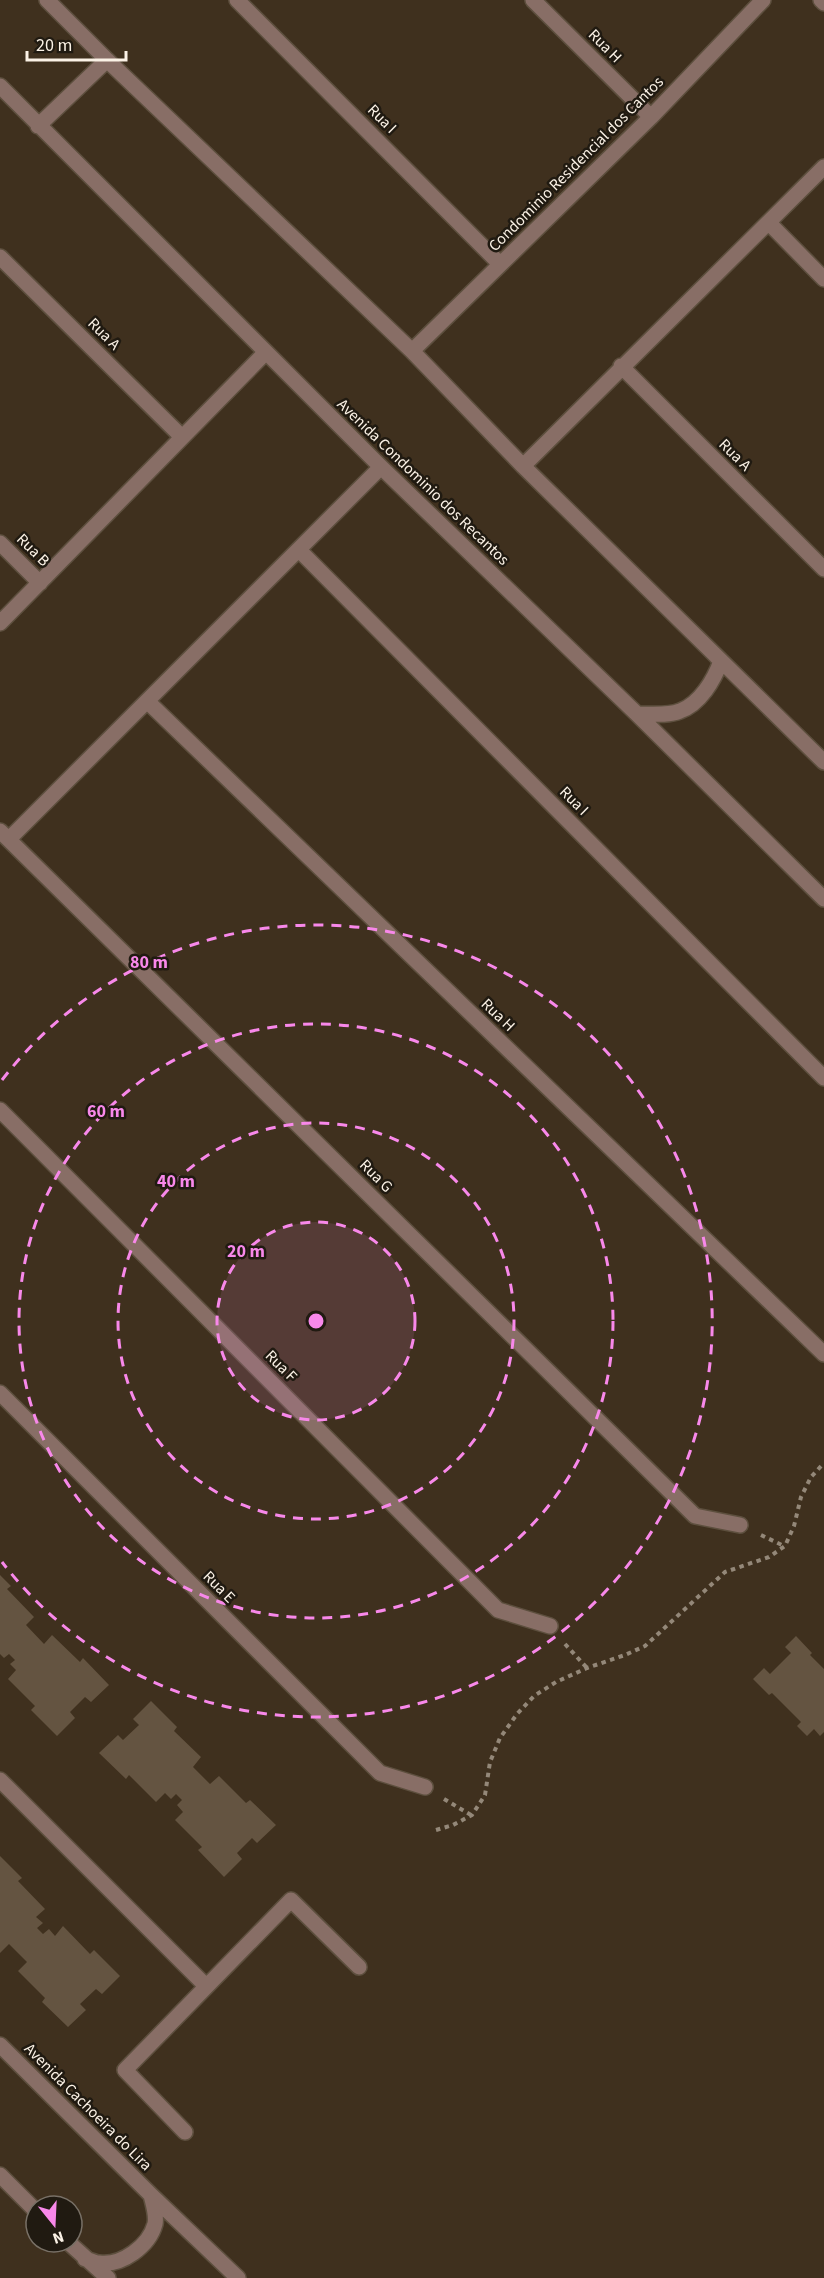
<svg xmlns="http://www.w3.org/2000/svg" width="824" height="2278" font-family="'Source Sans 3',sans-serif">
	<rect width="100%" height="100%" fill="#3f301e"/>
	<!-- building -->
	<path fill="#645441" d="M0 1575 11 1586 7 1589 34 1617 26 1625 44 1644 52 1635 80 1662 83 1658 109 1685 91 1702 85 1697 70 1712 75 1718 57 1736 31 1710 35 1706 8 1679 16 1670 10 1664 15 1660 9 1654 4 1658 0 1654Z
		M796 1636 812 1653 810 1655 824 1669V1732L820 1736 814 1729 807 1736 797 1726 801 1722 772 1693 769 1695 753 1679 764 1668 770 1674 791 1653 785 1647Z
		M151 1701 177 1727 174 1731 201 1757 193 1767 210 1784 219 1776 246 1803 250 1800 276 1825 257 1843 252 1838 237 1853 242 1859 224 1877 198 1850 202 1847 175 1820 183 1812 177 1805 182 1800 176 1794 171 1799 165 1793 156 1802 129 1775 126 1779 99 1753 118 1735 123 1740 139 1725 133 1719Z
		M0 1856 22 1878 18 1881 45 1909 36 1917 43 1923 37 1928 43 1934 49 1929 55 1936 63 1926 90 1954 94 1950 120 1976 102 1994 96 1989 80 2004 86 2010 68 2027 42 2002 45 1998 18 1971 27 1962 9 1944 0 1953Z"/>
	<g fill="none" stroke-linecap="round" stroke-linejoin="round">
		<defs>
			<path id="minor" d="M47 0 107 60 412 351 523 466 824 762
				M237 0 500 264
				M533 0 651 117
				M821 0 824 3
				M0 86 381 467 637 714 824 899
				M38 126 107 60
				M769 223 824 279
				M0 257 182 437
				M412 351 651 117 763 0
				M621 366 824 569
				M523 466 824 167
				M0 543 40 583
				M299 550 824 1078
				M0 623 266 352
				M147 701 824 1354
				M637 714C650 714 668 716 680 711 700 704 714 680 721 661L716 656
				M0 831 695 1516 740 1525
				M9 839 381 467
				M0 1110 498 1610 550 1626
				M0 1393 380 1773 425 1787
				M0 1780 205 1985
				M0 2045 151 2195 238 2278
				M185 2132 125 2070 291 1900 359 1967
				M0 2175 36 2211
				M68 2242 108 2278
				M85 2259C90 2260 95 2263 99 2263 122 2266 149 2246 155 2224 157 2215 153 2204 151 2195"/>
		</defs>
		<!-- minor casing -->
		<use href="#minor" stroke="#5d4f3e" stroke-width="18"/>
		<!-- path -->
		<path stroke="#948879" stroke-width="4" stroke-dasharray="4.5 4.5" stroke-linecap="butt" d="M761 1535 784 1546
			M565 1644 587 1668
			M444 1799 471 1815
			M436 1830 453 1825 472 1815 485 1795 490 1762 500 1738 517 1714 534 1696 556 1682 587 1668 625 1655 645 1646 725 1572 769 1557 785 1546 794 1526 801 1497 811 1477 824 1463"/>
		<!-- minor -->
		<use href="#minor" stroke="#886e66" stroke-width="15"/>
	</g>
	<!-- distance rings -->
	<circle cx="316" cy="1321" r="99" fill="#f888ea" fill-opacity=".12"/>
	<g fill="none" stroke="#f888ea" stroke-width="3" stroke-dasharray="10 8">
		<circle cx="316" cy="1321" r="99"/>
		<circle cx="316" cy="1321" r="198"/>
		<circle cx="316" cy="1321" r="297"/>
		<path d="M2 1080A396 396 0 1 1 2 1562"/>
	</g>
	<g text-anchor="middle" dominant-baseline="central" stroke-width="5" stroke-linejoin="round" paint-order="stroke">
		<!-- street labels -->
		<g font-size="16" fill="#fbf2e6" stroke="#201a11">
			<text transform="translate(605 46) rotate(45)">Rua H</text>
			<text transform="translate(382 119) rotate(45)">Rua I</text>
			<text transform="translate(576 164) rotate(-45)">Condominio Residencial dos Cantos</text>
			<text transform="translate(104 334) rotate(45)">Rua A</text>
			<text transform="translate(735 455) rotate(45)">Rua A</text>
			<text transform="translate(423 482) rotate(44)">Avenida Condominio dos Recantos</text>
			<text transform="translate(33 550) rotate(45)">Rua B</text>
			<text transform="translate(574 801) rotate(45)">Rua I</text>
			<text transform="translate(498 1015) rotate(44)">Rua H</text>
			<text transform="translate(376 1176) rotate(45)">Rua G</text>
			<text transform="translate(281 1366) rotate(45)">Rua F</text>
			<text transform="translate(219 1587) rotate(45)">Rua E</text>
			<text transform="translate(88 2107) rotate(45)">Avenida Cachoeira do Lira</text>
		</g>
	</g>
	<circle cx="316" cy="1321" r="9" fill="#f888ea" stroke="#201a11" stroke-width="3"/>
	<g font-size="18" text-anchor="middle" font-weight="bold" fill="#f888ea" stroke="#201a11" stroke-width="5" stroke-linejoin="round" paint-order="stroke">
		<text x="149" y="968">80 m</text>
		<text x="106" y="1117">60 m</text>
		<text x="176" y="1187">40 m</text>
		<text x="246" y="1257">20 m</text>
	</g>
	<!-- north arrow -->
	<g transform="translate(54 2224) rotate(162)"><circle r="28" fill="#201a11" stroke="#787066" stroke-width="1.5"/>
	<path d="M0-4.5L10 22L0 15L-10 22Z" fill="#f888ea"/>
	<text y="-9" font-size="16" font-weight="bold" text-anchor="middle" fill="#fbf2e6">N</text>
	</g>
	<!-- scale -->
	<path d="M27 51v9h99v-9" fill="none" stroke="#fbf2e6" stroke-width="3"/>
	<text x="36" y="51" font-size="18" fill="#fbf2e6" stroke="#201a11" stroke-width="4.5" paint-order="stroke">20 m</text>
</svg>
